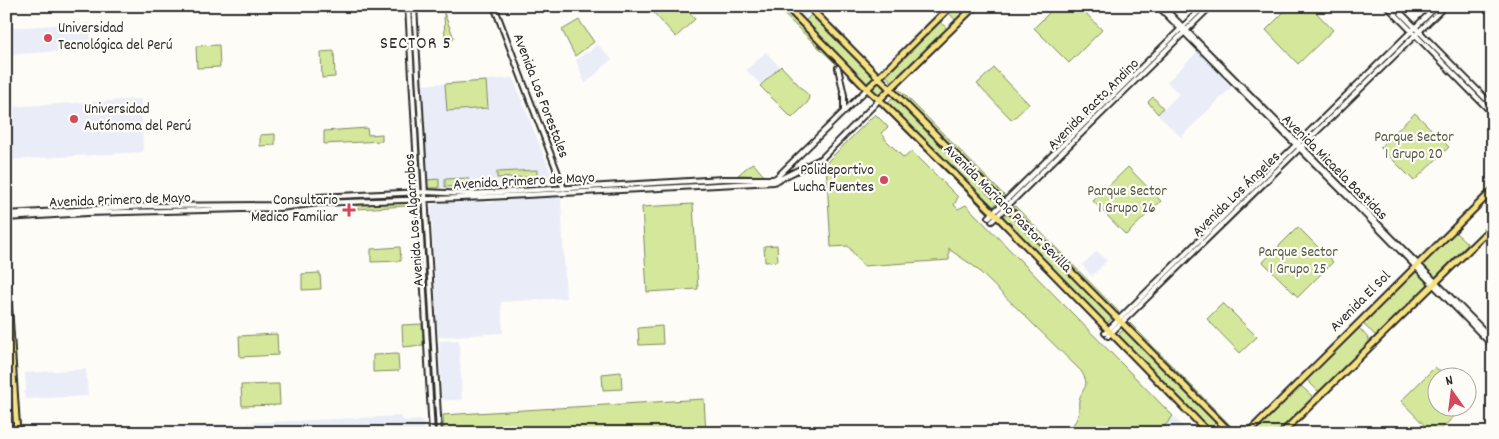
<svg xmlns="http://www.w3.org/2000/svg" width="1499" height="439" font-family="Dekko,sans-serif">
	<rect width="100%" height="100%" fill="#fdfcf7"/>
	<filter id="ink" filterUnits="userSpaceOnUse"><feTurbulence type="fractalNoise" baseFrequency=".02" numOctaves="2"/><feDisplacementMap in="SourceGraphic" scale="10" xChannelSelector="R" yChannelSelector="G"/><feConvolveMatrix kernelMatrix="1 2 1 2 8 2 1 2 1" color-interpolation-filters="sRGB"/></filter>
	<g filter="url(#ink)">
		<!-- built -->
		<path fill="#eaedf8" d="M788 6H803L809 13 801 20Z
			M90 23 91 49 6 55V28Z
			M597 44 612 59 585 84 576 60 586 52 588 53Z
			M1198 51 1225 78 1227 82H1229L1233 86 1181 137 1158 115 1179 94 1167 82Z
			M766 52 780 67 761 85 746 70Z
			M513 78 554 181 427 189 421 85Z
			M141 99 143 152 8 160 6 107Z
			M561 197 566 298 501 302 503 333 438 337 431 206 433 204 483 201 488 203 494 202 496 200Z
			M1097 251 1107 261 1092 276 1082 265Z
			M459 340 462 400H442L439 341Z
			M86 369 88 396 25 399 24 392 26 391 25 373Z
			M400 416 402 419 406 421 423 420 424 433H165V427Z
			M1173 416 1190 433H1159Z"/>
		<!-- green -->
		<path fill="#d4e79b" stroke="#808963" d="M659 6H683L695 19 676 37 653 12Z
			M775 6H781L837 63 836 64Z
			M954 6H972L957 22 948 12Z
			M1056 6H1079L1102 30 1069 63 1034 28Z
			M1290 6H1310L1333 30 1298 64 1266 30Z
			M444 13 454 38 445 40Z
			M812 14 874 77 866 86 804 22Z
			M579 20 594 42 575 56 562 30Z
			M939 20 948 30 894 82H892L885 74Z
			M219 45 220 67 197 68 196 46Z
			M334 51 335 77 322 78 321 52Z
			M781 66 809 96 808 102 792 118 760 86Z
			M994 68 1029 104 1012 120 977 84Z
			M486 81 488 108 447 111 445 84Z
			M878 81 887 90 883 94 878 96 870 89Z
			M900 90 1005 196 1002 199 930 127 921 115 896 93Z
			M893 97 998 202 991 208 887 103Z
			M1153 97 1163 108 1158 114 1148 102Z
			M884 107 989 211 987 213 882 108Z
			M1415 113 1449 147 1414 181 1380 147Z
			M875 114 888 127 881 133 885 137V139L904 158 912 151 958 197 954 205 958 209 966 205 1173 416 1159 433H1067C1070 428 1076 422 1078 416 1080 411 1078 405 1079 400 1083 386 1091 387 1081 371L975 267 950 250 949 248V260L863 266 848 246 831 247 826 163Z
			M367 128 368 135 382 134V141L324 144V131Z
			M275 134V145L260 146V135Z
			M753 163 764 176 738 175 751 164Z
			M1128 167 1161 201 1126 235 1093 201Z
			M537 170V177L497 178V172Z
			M468 178V186L445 187V179Z
			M439 179V188H427V180Z
			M407 202V206L356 209V205Z
			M693 204 698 289 647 292 642 207Z
			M1015 206 1119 312 1117 314 1012 209Z
			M1009 212 1114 317 1107 323 1002 218Z
			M999 221 1105 328 1104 329 998 223Z
			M1298 227 1333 262 1298 297 1263 262Z
			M1453 232H1455L1467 243V245L1434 278 1422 266V263Z
			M777 245 778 261 765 262 764 246Z
			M400 247 401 261 371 262V249Z
			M1416 272 1428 284 1378 334 1375 335 1364 325 1363 321 1413 273Z
			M320 273 321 289 302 290V274Z
			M1223 303 1257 337 1240 353 1207 319Z
			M1130 323 1234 429 1232 431 1158 356 1148 343 1128 325Z
			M422 324 423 345 403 347 402 325Z
			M662 326 663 344 639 345 638 328Z
			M1125 328 1228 433H1213L1118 335Z
			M1359 328 1369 339V343L1321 390 1318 391 1307 380V378L1356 329Z
			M277 334 278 355 240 357 239 336Z
			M398 354 399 371 373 372V355Z
			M1435 367 1445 376H1436V406L1464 407 1437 433H1432L1401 401Z
			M621 372 622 389 603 390 602 374Z
			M279 384 280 405 242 406 241 385Z
			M1300 385 1312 396 1311 400 1277 433H1251Z
			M704 399 706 433H444L443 415Z"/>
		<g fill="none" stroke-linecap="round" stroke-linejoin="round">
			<defs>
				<path id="minor" d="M408 6 432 433
					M414 6 439 433
					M494 6 564 189
					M1158 6 1356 205 1493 346
					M1162 6 1493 340
					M1387 6 1493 114
					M1394 6 1493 106
					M838 68 844 95V112
					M6 214 148 206 277 205 317 197 424 192 467 194 723 179H773L776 178 867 89
					M989 217 1204 6
					M6 218 87 213 280 208 319 203 488 197 774 182 822 158 879 100
					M992 221 1211 6
					M1105 333 1437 6
					M1108 336 1445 6"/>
				<path id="major" d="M786 6 867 89 884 104 1000 219 1209 433
					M808 6 1231 433
					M867 89 951 6
					M879 100 975 6
					M6 268 17 433
					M1248 433 1493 190
					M1282 433 1493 226"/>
			</defs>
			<!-- minor casing -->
			<use href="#minor" stroke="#2b2b2b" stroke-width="8"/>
			<!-- major casing -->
			<use href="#major" stroke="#2b2b2b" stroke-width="9"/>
			<!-- minor -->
			<use href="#minor" stroke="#fdfcf7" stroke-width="4"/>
			<!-- major -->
			<use href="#major" stroke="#f7e281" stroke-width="5"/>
		</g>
	</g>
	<!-- markers -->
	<g fill="#d1495b" stroke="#fdfcf7" stroke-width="2">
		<circle cx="48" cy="38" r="5"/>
		<circle cx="74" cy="119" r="5"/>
		<circle cx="884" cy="180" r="5"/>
		<path d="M346.5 202.5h5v5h5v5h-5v5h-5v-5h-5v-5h5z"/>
	</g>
	<g text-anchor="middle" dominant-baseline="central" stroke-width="4.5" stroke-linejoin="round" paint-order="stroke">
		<!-- poi labels -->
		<g font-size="15" fill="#2b2b2b" stroke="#fdfcf7" text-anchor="start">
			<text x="58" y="29">Universidad<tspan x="58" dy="17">Tecnológica del Perú</tspan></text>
			<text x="84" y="110">Universidad<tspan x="84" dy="17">Autónoma del Perú</tspan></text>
			<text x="874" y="171" text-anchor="end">Polideportivo<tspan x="874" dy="17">Lucha Fuentes</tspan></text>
			<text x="338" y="201" text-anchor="end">Consultario<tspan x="338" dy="17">Medico Familiar</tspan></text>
		</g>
		<!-- street labels -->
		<g font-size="15" fill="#2b2b2b" stroke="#fdfcf7">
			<text transform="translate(540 96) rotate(69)">Avenida Los Forestales</text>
			<text transform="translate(1094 105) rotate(-45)">Avenida Pacto Andino</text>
			<text transform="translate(1334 168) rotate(45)">Avenida Micaela Bastidas</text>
			<text transform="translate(524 182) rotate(-3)">Avenida Primero de Mayo</text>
			<text transform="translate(1237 195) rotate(-44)">Avenida Los Ángeles</text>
			<text transform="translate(120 201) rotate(-2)">Avenida Primero de Mayo</text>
			<text transform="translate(1007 209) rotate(45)">Avenida Mariano Pastor Sevilla</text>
			<text transform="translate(415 220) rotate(-94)">Avenida Los Algarrobos</text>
			<text transform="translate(1361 302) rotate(-45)">Avenida El Sol</text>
		</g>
		<!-- park labels -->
		<g font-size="15" fill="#555a47" stroke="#fdfcf7">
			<text x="1414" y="138">Parque Sector<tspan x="1414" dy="17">1 Grupo 20</tspan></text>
			<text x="1127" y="192">Parque Sector<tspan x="1127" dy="17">1 Grupo 26</tspan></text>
			<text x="1298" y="253">Parque Sector<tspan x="1298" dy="17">1 Grupo 25</tspan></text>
		</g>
		<!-- quarter labels -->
		<g font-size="18" letter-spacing="1" fill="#2b2b2b" stroke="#fdfcf7">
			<text x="416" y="44">SECTOR 5</text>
		</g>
	</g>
	<!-- margin -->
	<rect width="1499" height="439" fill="none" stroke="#fdfcf7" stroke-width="25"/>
	<rect x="12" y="12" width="1474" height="414" fill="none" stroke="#2b2b2b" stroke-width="2" filter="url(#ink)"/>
	<!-- north arrow -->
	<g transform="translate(1452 392) rotate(346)"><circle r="24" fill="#fdfcf7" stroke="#a9a8a5"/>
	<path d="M0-4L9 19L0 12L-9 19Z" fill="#d1495b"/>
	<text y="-8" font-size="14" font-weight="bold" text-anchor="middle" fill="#2b2b2b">N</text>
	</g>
</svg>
